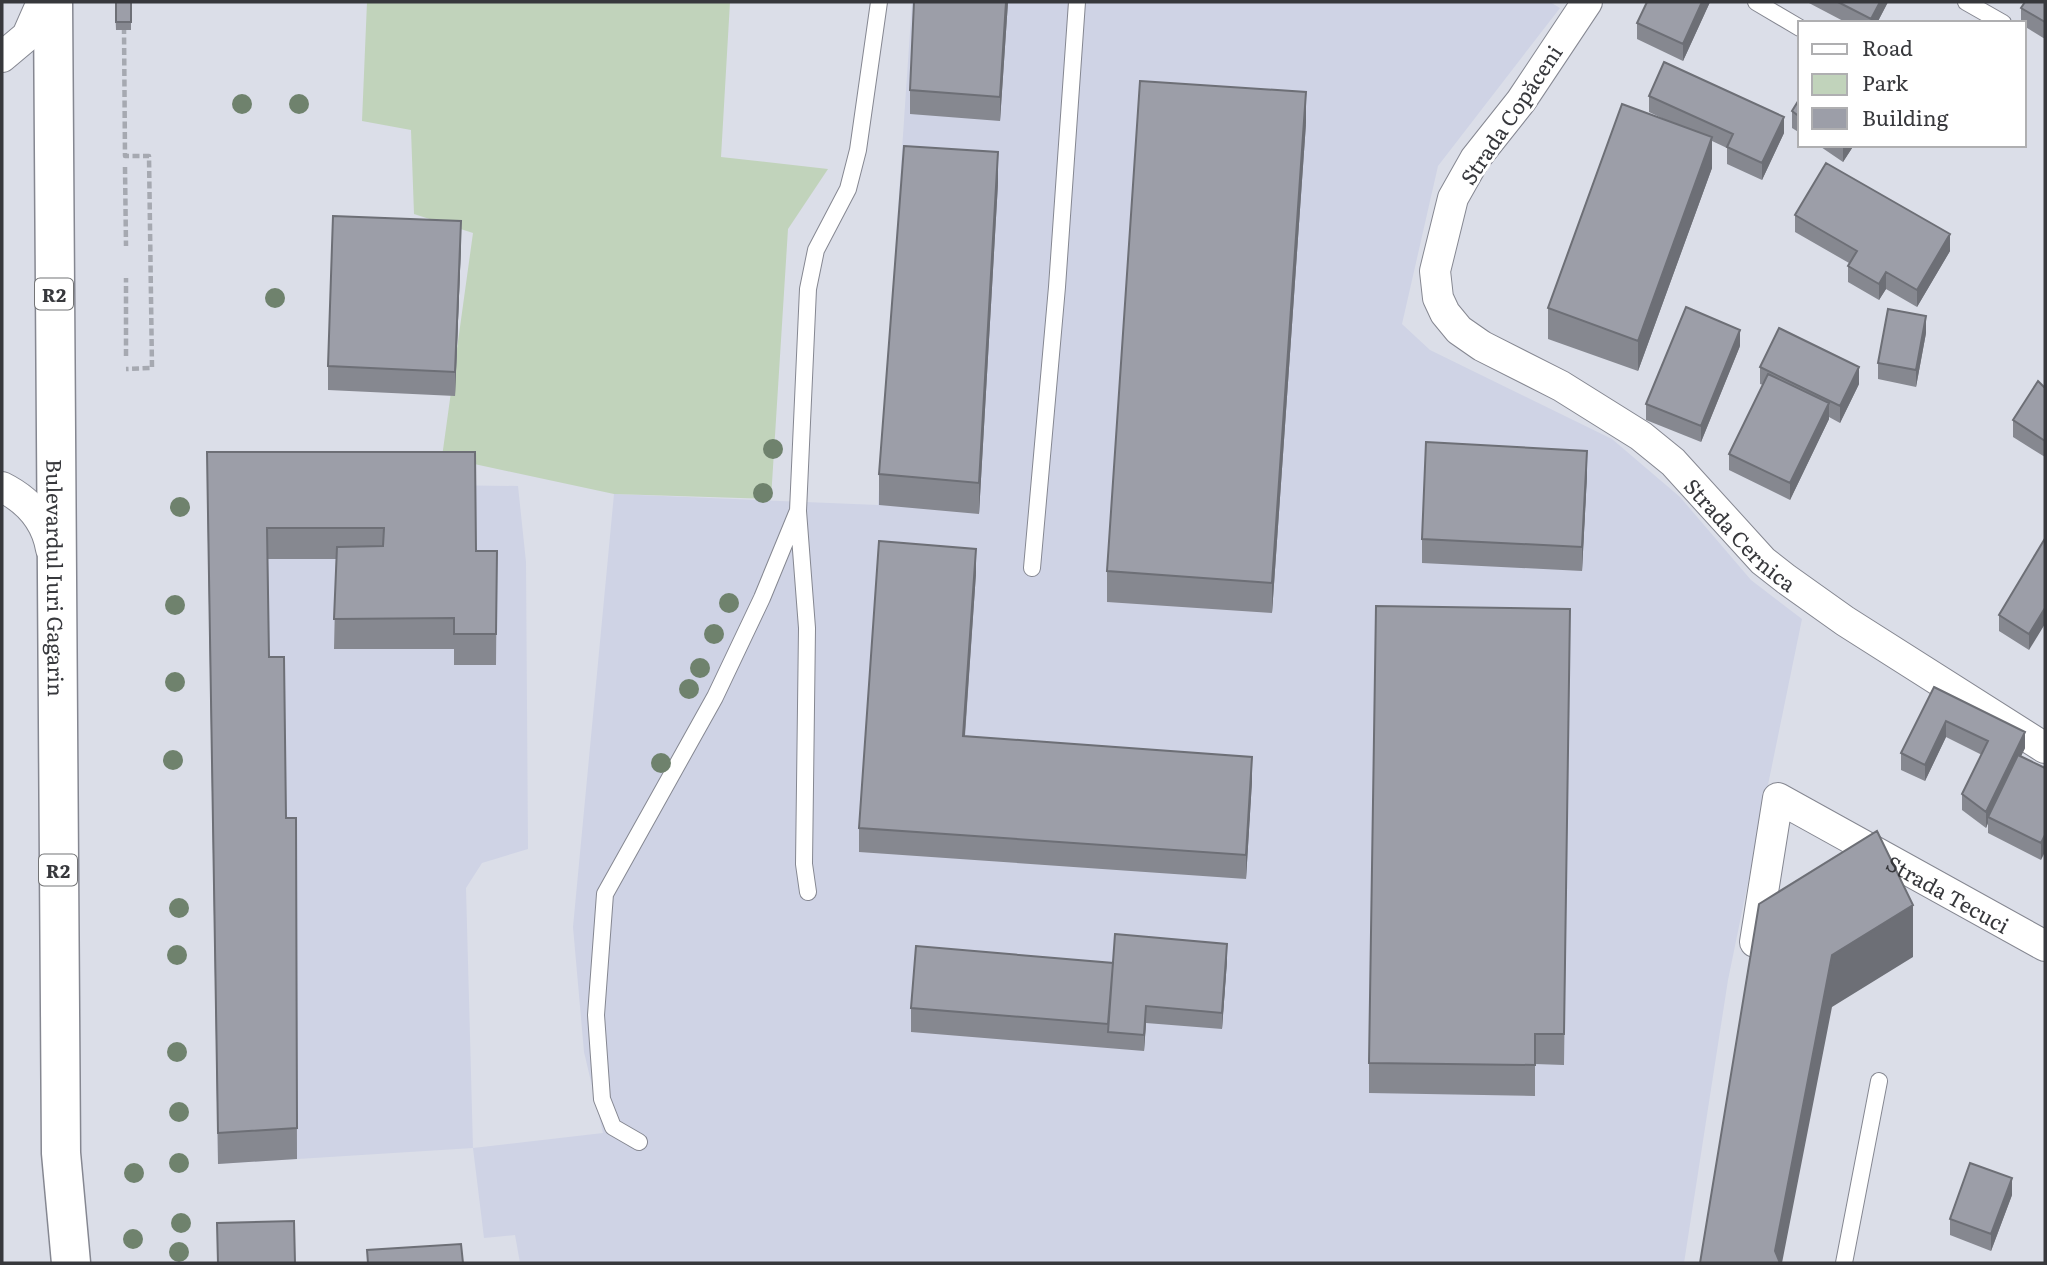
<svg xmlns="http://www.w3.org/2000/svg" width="2047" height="1265" font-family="Literata,serif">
	<rect width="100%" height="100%" fill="#dbdee8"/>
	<!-- built -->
	<path fill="#cfd3e5" d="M912 2H1550L1560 8 1438 166 1402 324 1430 350 1612 439 1680 497 1751 580 1802 619 1728 980 1684 1263H520L515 1235 484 1238 473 1148 218 1164 207 482 518 486 526 562 528 849 482 863 466 888 473 1148 603 1133 584 1052 573 927 614 494 878 505Z"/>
	<!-- green -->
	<path fill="#c1d3bb" d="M367 2H730L721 157 828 169 788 229 771 499 614 494 442 457 473 233 414 214 411 130 362 121Z"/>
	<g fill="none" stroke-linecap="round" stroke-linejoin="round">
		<defs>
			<path id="lane" d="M1756 2 1800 28
				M1966 2 2003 23
				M1032 568 1057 287 1077 2
				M808 892 804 864 807 628 798 511 808 289 816 250 848 189 858 150 879 2
				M639 1142 613 1127 602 1099 596 1015 605 894 715 697 762 598 797 513
				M1844 1263 1879 1081"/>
			<g id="street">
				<path id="s1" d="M1587 2 1521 101 1475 159 1453 198 1435 271 1438 298 1445 313 1459 330 1482 346 1561 386 1641 436 1673 462 1763 561 1786 579 1845 621 2045 748"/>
				<path d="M2 57 27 36 42 2"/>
				<path d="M2 487C28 500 46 520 51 549"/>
				<path id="s2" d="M1755 942 1778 798 2045 946"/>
			</g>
			<g id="primary">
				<path id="s3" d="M53 2 61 1153 71 1263"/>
			</g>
		</defs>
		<!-- lane casing -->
		<use href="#lane" stroke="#858791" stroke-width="18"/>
		<!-- street casing -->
		<use href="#street" stroke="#858791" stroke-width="32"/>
		<!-- primary casing -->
		<use href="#primary" stroke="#858791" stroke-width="41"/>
		<!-- path -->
		<path stroke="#a6a9b1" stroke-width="4.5" stroke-dasharray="7 3.5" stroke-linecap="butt" d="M124 27 125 156H149L152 368 126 369
			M125 167 126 246
			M126 356V278"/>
		<!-- lane -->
		<use href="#lane" stroke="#fff" stroke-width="16"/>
		<!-- street -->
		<use href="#street" stroke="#fff" stroke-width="30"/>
		<!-- primary -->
		<use href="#primary" stroke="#fff" stroke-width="38"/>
	</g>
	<!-- trees -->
	<g fill="#6f826d">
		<circle cx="242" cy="104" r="10"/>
		<circle cx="299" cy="104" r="10"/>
		<circle cx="275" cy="298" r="10"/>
		<circle cx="773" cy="449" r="10"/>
		<circle cx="763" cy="493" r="10"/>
		<circle cx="180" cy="507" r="10"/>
		<circle cx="729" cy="603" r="10"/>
		<circle cx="175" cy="605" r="10"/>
		<circle cx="714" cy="634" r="10"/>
		<circle cx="700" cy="668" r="10"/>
		<circle cx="175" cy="682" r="10"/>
		<circle cx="689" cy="689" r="10"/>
		<circle cx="173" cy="760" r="10"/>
		<circle cx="661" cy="763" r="10"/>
		<circle cx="179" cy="908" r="10"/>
		<circle cx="177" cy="955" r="10"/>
		<circle cx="177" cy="1052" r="10"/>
		<circle cx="179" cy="1112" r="10"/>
		<circle cx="179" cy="1163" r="10"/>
		<circle cx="134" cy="1173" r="10"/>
		<circle cx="181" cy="1223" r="10"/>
		<circle cx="133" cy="1239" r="10"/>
		<circle cx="179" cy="1252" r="10"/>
	</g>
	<!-- wall -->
	<path fill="#868890" d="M115 2H131V30H116Z
		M914 2H1008L1000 121 910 114V90Z
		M1647 2H1710L1683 61 1637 39V23Z
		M1807 2H1888L1877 23H1847Z
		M2045 2V39L2024 26V23H2021V8Z
		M1649 96 1784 133 1762 180 1727 164V148L1712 141V168L1638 371 1548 339V308L1666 120 1649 112Z
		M1800 98V133L1792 128V111Z
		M1306 123 1272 613 1107 602V571Z
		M1818 145H1854L1843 162Z
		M998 183 979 514 879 505V474Z
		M1795 215 1950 251 1917 307 1886 289 1879 300 1848 282V266L1849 263 1795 232Z
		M461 245 455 396 328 390V366Z
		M1926 333 1916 387 1878 379V363Z
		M1740 346 1701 442 1646 420V404Z
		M1760 367 1859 384 1840 423 1829 417V419L1790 500 1729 470V454L1763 385 1760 384Z
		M2045 388V457L2013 437V420Z
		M1587 475 1582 571 1422 563V539Z
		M207 482 476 551H497L496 665H454V649H334L336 559H268L269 657 286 818H296L297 1159 218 1164Z
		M2044 540 2029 650 1999 631V615Z
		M976 573 965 736 1252 781 1246 879 859 852V828Z
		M1570 609 1564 1065 1535 1064V1096L1369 1093V1063Z
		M1934 687 2025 748 2021 756 2045 768 2041 860 1988 833V823L1986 828 1962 810V794L1982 755 1946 737 1925 781 1901 770V753Z
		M1227 961 1222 1029 1146 1023 1144 1051 911 1032V1008L1113 963Z
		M2012 1195 1991 1251 1950 1235V1219Z"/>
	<!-- shaded-wall -->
	<path fill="#6d6f76" d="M1006 2H1008L1000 121V97Z
		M1702 2H1710L1683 61V44Z
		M1880 2H1888L1877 23H1871V19Z
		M1306 92V123L1272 613V583Z
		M1784 117V133L1762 180V163Z
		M1712 137V168L1638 371V341Z
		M1843 145H1854L1843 162Z
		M998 152V183L979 514V483Z
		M461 221V245L455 396V372Z
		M1950 234V251L1917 307V290Z
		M1886 272V289L1879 300V284Z
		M1926 316V333L1916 387V370Z
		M1740 330V346L1701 442V426Z
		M1859 367V384L1840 423V406Z
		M1829 403V419L1790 500V483Z
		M1587 451V475L1582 571V547Z
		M976 549V573L963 760V736Z
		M2045 608V624L2029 650V634Z
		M1946 721V737L1925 781V765Z
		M2025 732V748L1991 818 1988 817V823L1986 828V812Z
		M1252 757V781L1246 879V855Z
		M2045 835V852L2041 860V843Z
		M1913 905V957L1832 1007 1782 1263H1775V1251L1832 955Z
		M1227 944V961L1222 1029V1013Z
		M1146 1006V1023L1144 1051V1035Z
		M2012 1178V1195L1991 1251V1234Z"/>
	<!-- building -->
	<path fill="#9c9ea8" stroke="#6d6f76" stroke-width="2" d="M116 2H131V22H116Z
		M914 2H1006L1000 97 910 90Z
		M1647 2H1702L1683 44 1637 23Z
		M1838 2H1880L1871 19Z
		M2025 2H2045V22L2021 8Z
		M1664 62 1784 117 1762 163 1727 147 1733 134 1649 96Z
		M1140 81 1306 92 1272 583 1107 571Z
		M1800 98V117L1792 111Z
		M1622 104 1712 137 1638 341 1548 308Z
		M904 146 998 152 979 483 879 474Z
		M1826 163 1950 234 1917 290 1886 272 1879 284 1848 266 1857 251 1795 215Z
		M333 216 461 221 455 372 328 366Z
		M1686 307 1740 330 1701 426 1646 404Z
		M1888 309 1926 316 1916 370 1878 363Z
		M1779 328 1859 367 1840 406 1760 367Z
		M1768 374 1829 403 1790 483 1729 454Z
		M2038 381 2045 388V441L2013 420Z
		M1426 442 1587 451 1582 547 1422 539Z
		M207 452H475L476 551H497L496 634H454V618L334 619 337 547 383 546 384 528H267L269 657H284L286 818H296L297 1128 218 1133Z
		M2044 540 2045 541V608L2029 634 1999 615Z
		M879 541 976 549 963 736 1252 757 1246 855 859 828Z
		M1376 606 1570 609 1564 1034H1535V1065L1369 1063Z
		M1934 687 2025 732 1986 812 1962 794 1988 741 1946 721 1925 765 1901 753Z
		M2018 755 2045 768V835L2041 843 1988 817Z
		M1877 831 1913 905 1832 955 1775 1251 1780 1263H1700L1759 904Z
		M1115 934 1227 944 1222 1013 1146 1006 1144 1035 1108 1032Z
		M916 946 1113 963 1108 1024 911 1008Z
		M1970 1163 2012 1178 1991 1234 1950 1219Z
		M294 1221 295 1263H218L217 1223Z
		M461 1244 463 1263H368L367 1250Z"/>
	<g text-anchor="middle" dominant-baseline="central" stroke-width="6" stroke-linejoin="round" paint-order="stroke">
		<!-- shield labels -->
		<g fill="#fff" stroke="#737476" stroke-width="2">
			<rect x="35" y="278.5" width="38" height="31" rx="5"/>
			<rect x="39" y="854.5" width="38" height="31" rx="5"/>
		</g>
		<g font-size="19" font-weight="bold" fill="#37383c">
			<text x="54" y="294">R2</text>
			<text x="58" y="870">R2</text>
		</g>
		<!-- street labels -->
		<g font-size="21" fill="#37383c" stroke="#fff">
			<text transform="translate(1510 114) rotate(-56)">Strada Copăceni</text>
			<text stroke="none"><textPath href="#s1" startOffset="730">Strada Cernica</textPath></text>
			<text stroke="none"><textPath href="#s3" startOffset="576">Bulevardul Iuri Gagarin</textPath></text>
			<text stroke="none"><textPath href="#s2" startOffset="341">Strada Tecuci</textPath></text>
		</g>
	</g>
	<!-- border -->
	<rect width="2047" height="1265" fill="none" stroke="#37383c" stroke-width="7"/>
	<!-- legend -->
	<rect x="1798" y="21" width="228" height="126" fill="#ffffff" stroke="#afafb1" stroke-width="2"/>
	<rect x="1812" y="44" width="35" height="10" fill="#ffffff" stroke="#afafb1" stroke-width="2"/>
	<text x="1862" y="56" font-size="21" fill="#37383c">Road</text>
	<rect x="1812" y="74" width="35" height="21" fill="#c1d3bb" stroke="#afafb1" stroke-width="2"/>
	<text x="1862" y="91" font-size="21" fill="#37383c">Park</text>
	<rect x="1812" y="108" width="35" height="21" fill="#9c9ea8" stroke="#afafb1" stroke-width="2"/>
	<text x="1862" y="126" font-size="21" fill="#37383c">Building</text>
</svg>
